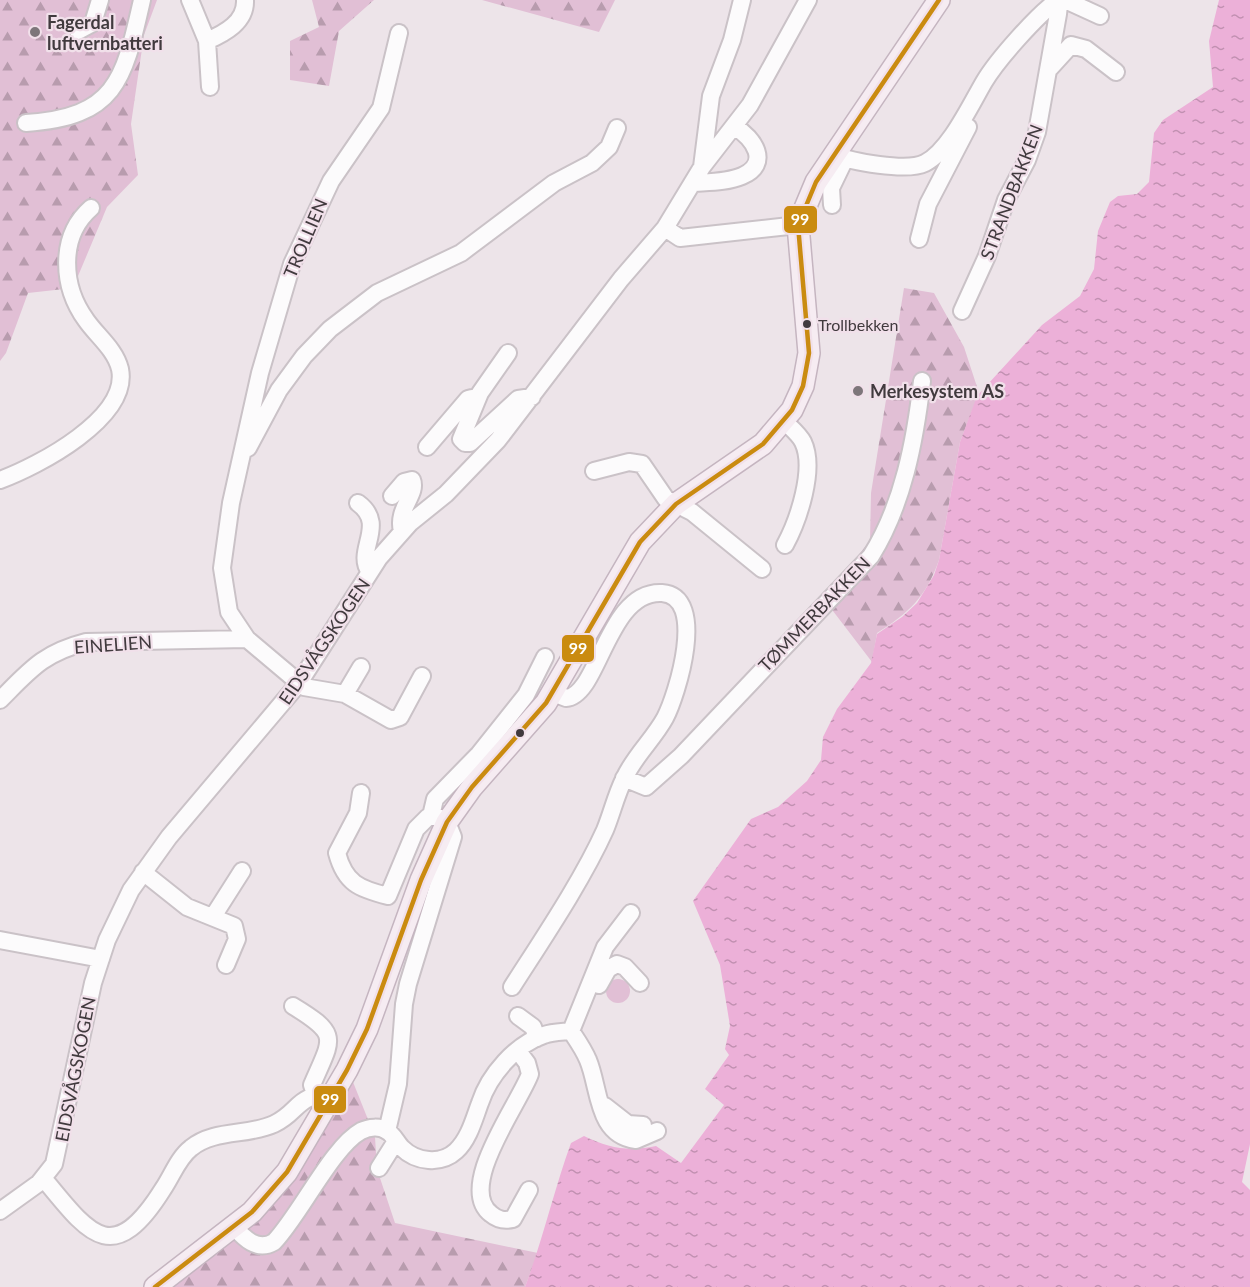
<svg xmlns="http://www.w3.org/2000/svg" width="1250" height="1287" font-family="Lato,sans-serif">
	<defs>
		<pattern id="forest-firs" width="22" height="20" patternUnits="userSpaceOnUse" patternTransform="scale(1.5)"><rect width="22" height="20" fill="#e1bfd5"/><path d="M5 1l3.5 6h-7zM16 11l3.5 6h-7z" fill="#b89cae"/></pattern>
		<pattern id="water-ripples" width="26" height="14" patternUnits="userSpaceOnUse" patternTransform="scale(1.5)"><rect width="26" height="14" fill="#ecb0d8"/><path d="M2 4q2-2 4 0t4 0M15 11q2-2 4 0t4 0" fill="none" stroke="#c190b1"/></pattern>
	</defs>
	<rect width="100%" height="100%" fill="#ede4e9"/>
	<!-- green -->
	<path fill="#e1bfd5" d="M606 991a12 12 0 1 1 24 0a12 12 0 1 1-24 0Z"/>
	<!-- forest -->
	<path fill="url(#forest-firs)" d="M0 0H157L144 35 131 124 138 175 107 207 73 288 28 293 6 353 0 361Z
		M312 0H374L339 31 329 86 290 80V41L319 27Z
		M482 0H615L599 32Z
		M904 288 934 293 964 347 979 393 960 442 939 560C926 597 909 613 877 633L872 662 823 598 870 541 871 493Z
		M353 1082 375 1137 377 1169 395 1223 538 1253 525 1287H173L260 1217Z"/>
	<!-- water -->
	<path fill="url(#water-ripples)" d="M1219 0H1250V1144L1242 1182 1250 1190V1287H525C543 1239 554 1190 571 1143L584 1136C609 1148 628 1152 656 1146L681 1163 724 1105 705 1089 729 1055 725 1049 730 1026 720 965 693 901 751 819 778 807 807 781 821 760 823 737 837 709 871 663 877 634 902 617 917 603 934 575 939 560 960 442 977 396 1042 325 1080 296 1094 269 1098 231 1110 202 1118 196 1137 194 1149 182 1154 133 1163 120 1213 87 1209 41Z"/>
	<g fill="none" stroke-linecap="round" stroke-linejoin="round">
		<defs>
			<path id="minor" d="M190 0 207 41 210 87
				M1065 0 1100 16
				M78 31 93 23 100 0
				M399 33 381 108 331 181 292 264 260 373 231 503 222 568 229 612 247 639 304 687 345 694 391 720 400 717 422 676
				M207 41C225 33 246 22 245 0
				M1050 68 1071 45 1086 49 1116 72
				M26 123C117 117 124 79 142 0
				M834 154C851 162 907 172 925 163 949 151 970 106 984 82 997 60 1037 15 1058 0
				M702 167 711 96 732 40 742 0
				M695 183C710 182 728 182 742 176 771 164 754 138 735 127
				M832 205 831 188 845 159
				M665 228 702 167 750 105 808 0
				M919 239 928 204 968 127
				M962 311 987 256 1006 200 1027 160 1037 132 1058 14 1059 5 1055 2
				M508 353 480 393 461 439 465 443H470L518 399 532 397
				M784 421C790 427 799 434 803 442 816 469 798 521 785 545
				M427 447 468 399 472 398
				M248 448 279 390 304 356 330 329 377 293 461 253 554 183 592 163 609 147 617 128
				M594 471 629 462 642 464 666 499 692 512 762 569
				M0 480C38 466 130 418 120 369 115 349 97 336 86 320 62 287 58 237 91 208
				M392 496 404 482 412 480C418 494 396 509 402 531
				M358 503C388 525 354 551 370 572
				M345 694 361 667
				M0 700C30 670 43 653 86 642L247 639
				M624 778 646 787 681 756 871 556C903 505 915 441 922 381
				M361 793 358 813 337 853C345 883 359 889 388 896L416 829 428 817H438L447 822 453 837 408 984 404 1004 398 1084 387 1131
				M431 816 435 799 479 754 526 695 545 657
				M143 872 187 907 234 926 237 939 226 965
				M214 915 242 871
				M0 940 101 959
				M599 985 608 969 617 964 625 967 640 983
				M512 987C542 940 582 881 605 830 612 813 616 795 624 779 634 756 653 740 665 718 677 695 708 596 662 593 607 590 599 696 566 698L553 693
				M293 1006C341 1035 332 1038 312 1085L315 1094
				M518 1016 533 1027 537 1038
				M571 1031 605 947 631 913
				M518 1051 527 1063 530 1074C519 1104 456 1187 491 1214 498 1220 504 1221 513 1219L529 1190
				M605 1106 628 1124 643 1125
				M379 1168 396 1141
				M44 1179C89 1234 113 1269 163 1189 172 1176 178 1158 191 1148 214 1129 248 1136 274 1124 300 1112 297 1092 332 1096
				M0 1211 39 1183 54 1164 93 983 107 940 131 890 169 837 299 683 379 558 410 523 446 494 498 440 621 279 665 228 680 238 798 225
				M233 1226C244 1238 257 1252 274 1242 300 1215 332 1147 361 1131 369 1127 380 1126 387 1131 393 1134 397 1143 402 1148 416 1162 441 1165 456 1151 469 1139 474 1119 480 1103 489 1075 516 1044 544 1035 552 1032 562 1032 571 1031 577 1040 584 1050 588 1060 600 1088 596 1135 636 1140L657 1131"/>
			<path id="major" d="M155 1287 252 1212 287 1172 347 1070 367 1029 421 880 447 822 472 787 546 703 640 542 676 504 763 444 792 410 803 386 809 353 798 225 816 182 939 0"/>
		</defs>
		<!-- minor casing -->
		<use href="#minor" stroke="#cac2c7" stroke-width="20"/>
		<!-- major casing -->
		<use href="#major" stroke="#c5b5c0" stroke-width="24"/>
		<!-- minor -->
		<use href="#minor" stroke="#fcfbfc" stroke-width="16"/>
		<!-- major -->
		<use href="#major" stroke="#f6ecf2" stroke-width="21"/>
		<defs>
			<path id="bus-1" d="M155 1287 252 1212 287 1172 347 1070 367 1029 421 880 447 822 472 787 546 703 640 542 676 504 763 444 792 410 803 386 809 353 798 225 816 182 939 0"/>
		</defs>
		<!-- bus-1 casing -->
		<use href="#bus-1" stroke="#f1e0ea" stroke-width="9"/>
		<!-- bus-1 -->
		<use href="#bus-1" stroke="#ca8b10" stroke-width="4.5"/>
	</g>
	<!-- markers -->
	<g fill="#7d767a" stroke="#f1e0ea" stroke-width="2">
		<circle cx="35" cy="32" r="6"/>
		<circle cx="858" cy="391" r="6"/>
	</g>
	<g fill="#413a3e" stroke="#f1e0ea" stroke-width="2">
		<circle cx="807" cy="324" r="5"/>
		<circle cx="520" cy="733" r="5"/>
	</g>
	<g text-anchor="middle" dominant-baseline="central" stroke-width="4.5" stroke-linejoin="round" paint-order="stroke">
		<!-- bus labels -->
		<g font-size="16" fill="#413a3e" stroke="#f1e0ea" text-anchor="start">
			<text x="818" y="324">Trollbekken</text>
		</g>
		<!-- poi labels -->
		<g font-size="18" font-weight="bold" fill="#413a3e" stroke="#f1e0ea" text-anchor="start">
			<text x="47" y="22">Fagerdal<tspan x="47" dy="21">luftvernbatteri</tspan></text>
			<text x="870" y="391">Merkesystem AS</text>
		</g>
		<!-- street labels -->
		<g font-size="18" fill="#413a3e" stroke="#f1e0ea">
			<text transform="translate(1011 192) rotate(-69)">STRANDBAKKEN</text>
			<text transform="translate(305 238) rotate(-67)">TROLLIEN</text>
			<text transform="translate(814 614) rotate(-46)">TØMMERBAKKEN</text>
			<text transform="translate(324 641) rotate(-56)">EIDSVÅGSKOGEN</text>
			<text transform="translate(113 644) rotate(-4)">EINELIEN</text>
			<text transform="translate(75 1069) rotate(-79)">EIDSVÅGSKOGEN</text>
		</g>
	</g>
	<g stroke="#f1e0ea" stroke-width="2">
		<rect x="783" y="205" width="35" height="29" rx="6" fill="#ca8b10"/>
		<rect x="561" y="634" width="34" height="29" rx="6" fill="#ca8b10"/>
		<rect x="313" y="1085" width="34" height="29" rx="6" fill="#ca8b10"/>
	</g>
	<g font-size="16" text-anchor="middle" font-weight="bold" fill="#fff">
		<text x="800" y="225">99</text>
		<text x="578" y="654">99</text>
		<text x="330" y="1105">99</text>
	</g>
</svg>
